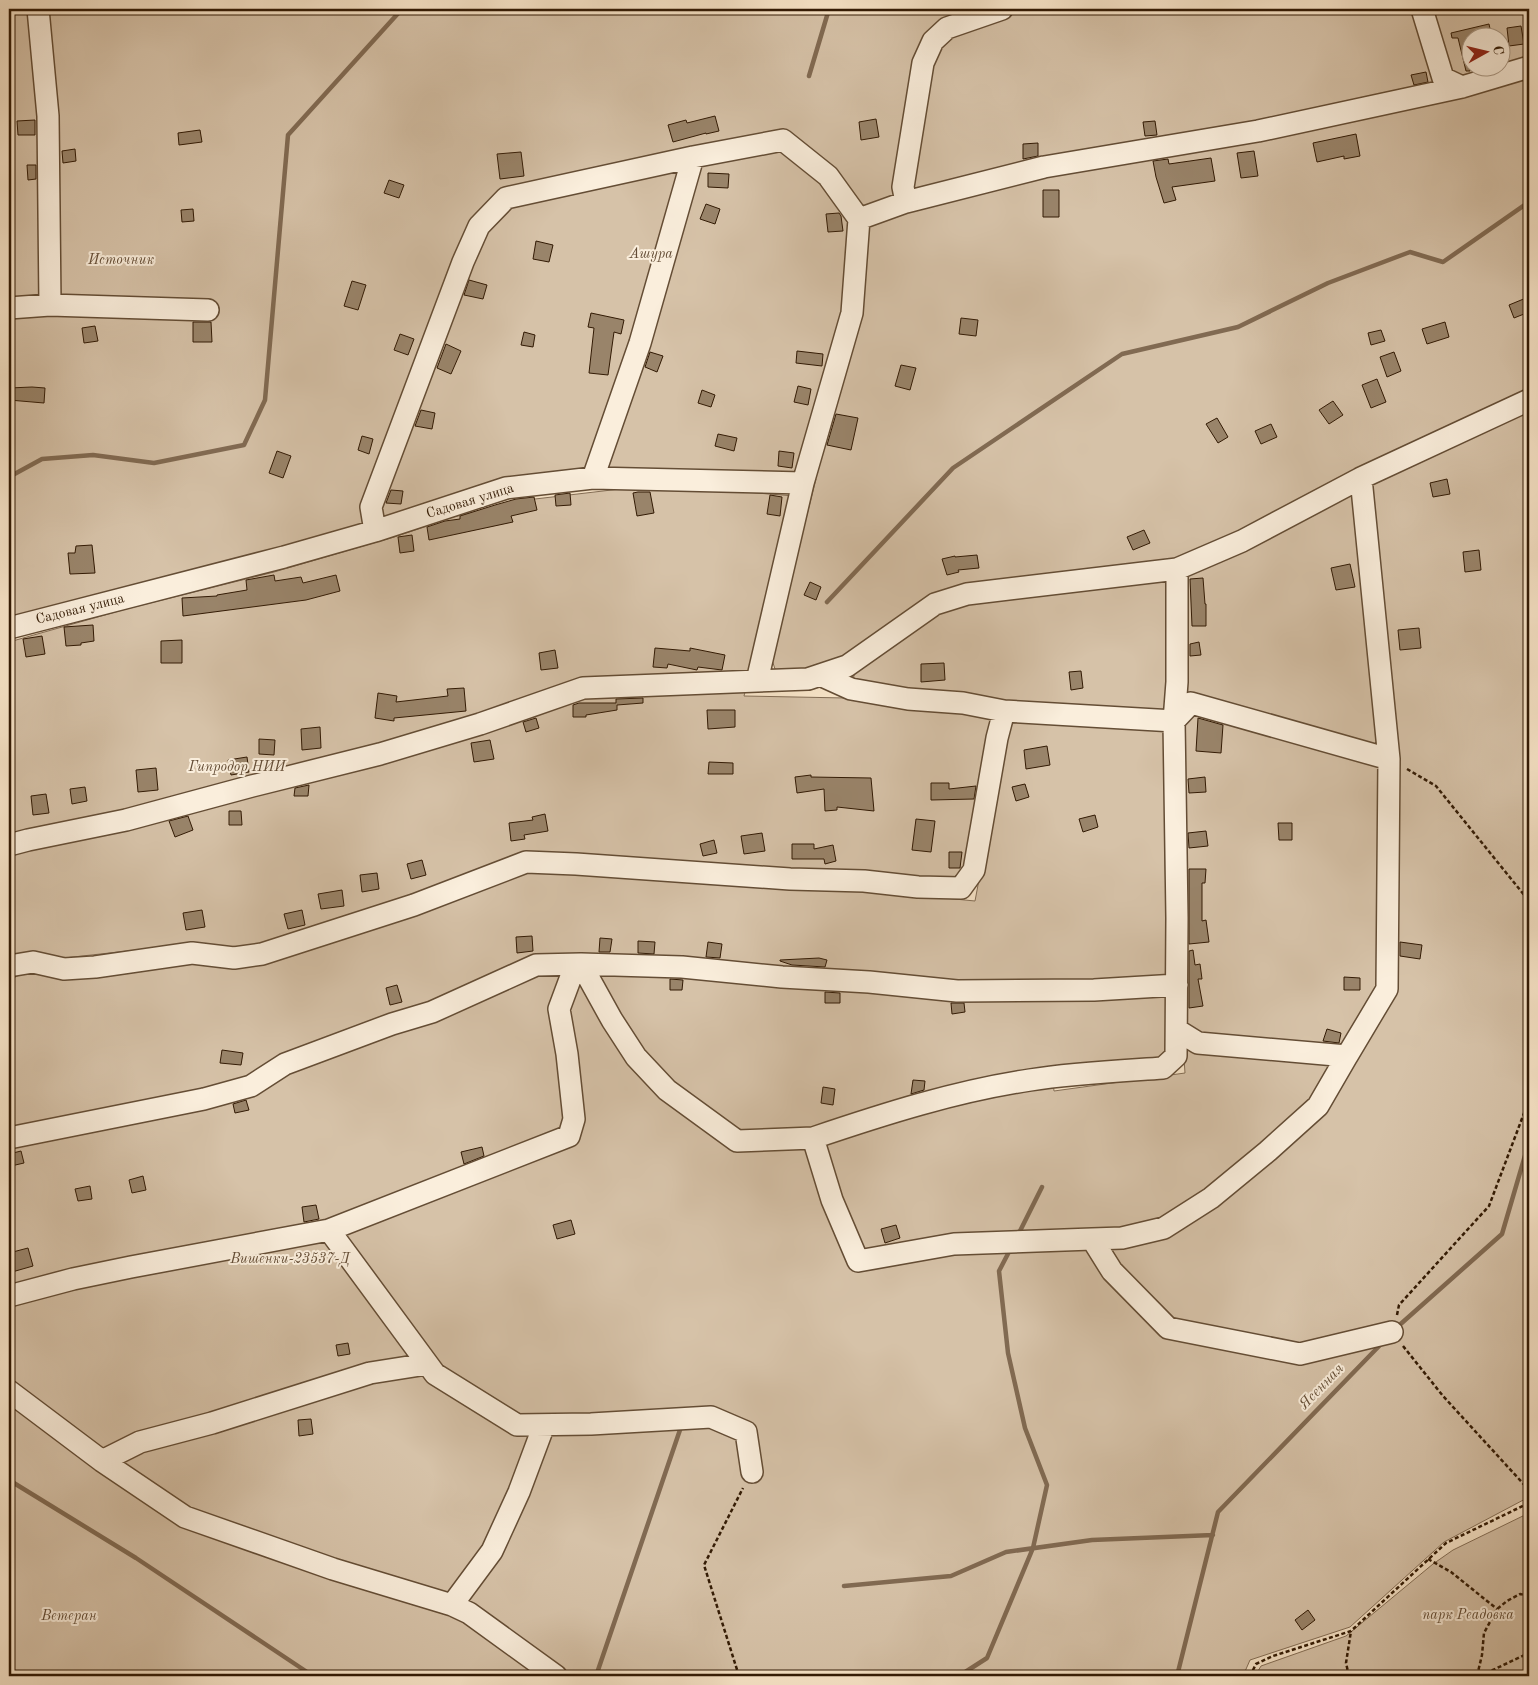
<svg xmlns="http://www.w3.org/2000/svg" width="1538" height="1685" font-family="'Old Standard TT',serif">
	<rect width="100%" height="100%" fill="#f8e5c9"/>
	<filter id="stains"><feTurbulence type="fractalNoise" baseFrequency=".004" numOctaves="4"/><feColorMatrix values="0 0 0 0 .2 0 0 0 0 .09 0 0 0 0 .02 0 0 0 .5 -.17"/></filter>
	<radialGradient id="worn" r=".72"><stop offset=".6" stop-color="#630" stop-opacity="0"/><stop offset="1" stop-color="#630" stop-opacity=".3"/></radialGradient>
	<!-- green -->
	<path fill="#d6c2a8" stroke="#846e56" fill-rule="evenodd" d="M9 9H1529V1497L1444 1542 1350 1627 1250 1660 1243 1676H9V990L12 979 33 967 183 961 226 967 528 867 741 878 975 901 1009 720 1166 729 1165 860 1169 1021 1165 1058 1052 1072 1054 1091 1185 1073 1183 1044 1182 860 1187 574 936 594 845 659 790 673 775 669 770 654 786 597 816 479 610 473 400 516 9 619ZM1470 38H1500V68H1470Z
		M620 489H710L794 496 744 696 846 698 855 673 942 609 1016 596 1170 575 1169 711 996 707 967 867 956 882 529 854 271 946 224 947 173 946 64 958 15 960 9 962V642L126 609 274 572 394 537 453 517 518 501Z
		M1529 1513V1676H1255L1261 1666 1346 1636 1433 1564 1453 1550Z"/>
	<g fill="none" stroke-linecap="round" stroke-linejoin="round">
		<!-- stream -->
		<path stroke="#816a52" stroke-width="4.5" d="M809 76 829 9
			M9 477 42 459 93 455 154 463 244 445 265 400 288 135 402 9
			M827 602 953 468 1122 354 1238 327 1328 283 1410 252 1443 262 1529 202
			M1018 1235 1042 1187
			M1395 1329 1502 1234 1529 1142
			M9 1480 136 1558 313 1676
			M844 1586 951 1576 1006 1552 1092 1540 1213 1535
			M596 1676 682 1424
			M959 1676 987 1658 1033 1548 1047 1485 1025 1428 1008 1353 999 1271 1011 1248
			M1177 1676 1218 1512 1383 1342"/>
	</g>
	<!-- building -->
	<path fill="#99846a" stroke="#321a04" d="M1489 24 1492 38H1470V71H1466L1458 38H1452L1451 33Z
		M1521 26 1524 44 1509 46 1507 28Z
		M1426 72 1428 82 1414 85 1411 75Z
		M715 116 719 131 706 134V133L673 142 668 125 686 120 687 123Z
		M876 119 879 137 861 140 859 122Z
		M35 120V135H18L17 121Z
		M1155 121 1157 135 1145 136 1143 122Z
		M200 130 202 142 179 145 178 133Z
		M1356 134 1360 156 1344 159V156L1317 162 1313 143Z
		M1038 143V156L1023 159V144Z
		M75 149 76 161 63 163 62 151Z
		M1254 151 1258 176 1241 178 1237 153Z
		M521 152 524 176 500 179 497 154Z
		M1211 158 1215 181 1172 187 1176 200 1164 203 1156 177 1153 161 1168 159 1169 164Z
		M27 165H36V179L28 180Z
		M708 173 729 174 728 188 708 187Z
		M389 180 404 185 399 198 384 193Z
		M1043 190H1059V217H1043Z
		M706 204 720 209 715 224 700 219Z
		M193 209 194 221 182 222 181 210Z
		M839 213 841 216 843 231 828 232 826 214Z
		M536 241 553 245 549 262 533 259Z
		M469 280 487 285 483 299 464 295Z
		M352 281 366 285 358 310 344 306Z
		M1526 298 1529 312 1514 318 1509 305Z
		M591 313 624 320 621 334 614 332 608 375 589 373 594 328 588 327Z
		M961 318 978 320 976 336 959 334Z
		M193 322H211L212 342H193Z
		M1445 322 1449 337 1427 344 1422 329Z
		M95 326 98 341 84 343 82 328Z
		M1381 330 1385 341 1371 345 1368 333Z
		M524 332 535 335 533 347 521 345Z
		M400 334 414 339 408 355 394 350Z
		M446 344 461 351 451 374 437 368Z
		M797 351 823 354 822 366 796 363Z
		M650 352 663 356 657 372 645 367Z
		M1394 352 1401 371 1387 377 1380 357Z
		M901 365 916 368 910 390 895 386Z
		M1377 379 1386 402 1371 408 1362 385Z
		M798 386 811 389 808 405 794 402Z
		M32 387 45 388 44 403 9 400V388Z
		M702 390 715 395 711 407 698 403Z
		M1333 401 1343 415 1329 424 1319 410Z
		M421 410 435 413 432 429 415 426Z
		M836 414 858 418 851 450 827 445Z
		M1217 418 1228 437 1218 443 1206 424Z
		M1271 424 1277 437 1261 444 1255 431Z
		M718 434 737 438 734 451 715 446Z
		M362 436 373 439 369 454 358 450Z
		M277 451 291 456 283 478 269 473Z
		M779 451 794 453 792 468 778 466Z
		M1447 479 1450 494 1433 497 1430 483Z
		M391 490 403 491 401 504 386 503Z
		M638 492H650L654 513 637 516 633 493Z
		M570 493 571 505 556 506 555 495Z
		M770 495 782 497 780 516 767 514Z
		M534 497 537 510 511 516 513 522 429 540 427 527 445 521 460 519V516L495 505 516 499Z
		M1144 530 1150 543 1133 550 1127 537Z
		M412 535 414 551 400 553 398 537Z
		M92 545 95 573 70 574 68 553H75L76 546Z
		M1479 550 1481 570 1465 572 1463 552Z
		M977 555 979 568 958 570 959 572 947 575 942 559 955 556V557Z
		M1350 564 1355 587 1336 590 1331 568Z
		M274 575 275 581 301 577 303 583 336 575 340 591 306 600 183 616 182 598 217 596V595L247 590 246 580Z
		M1203 578 1205 604H1206V626H1192L1190 579Z
		M810 582 821 587 816 600 804 595Z
		M93 625 94 641 81 643V645L66 646 64 627Z
		M1419 628 1421 648 1400 650 1398 630Z
		M42 636 45 654 26 657 23 639Z
		M182 640V663H161V641Z
		M1199 642 1201 655 1190 656V644Z
		M655 648 690 651V648L725 655 722 670 698 667 697 670 668 664 667 668 653 667Z
		M555 650 558 668 541 670 539 653Z
		M944 663 945 680 921 682V664Z
		M1081 671 1083 688 1071 690 1069 672Z
		M464 688 466 711 394 718V721L375 718 378 693 397 696 396 702 448 696 447 689Z
		M643 698V703L617 705V710L586 715V717H573V705L579 703H616V699Z
		M707 710H735V727L708 729Z
		M536 718 539 728 526 732 523 722Z
		M1198 718 1223 725 1221 753 1196 751Z
		M320 727 321 748 302 750 301 729Z
		M259 739 275 740 274 755 259 754Z
		M490 740 494 759 474 762 471 743Z
		M1047 746 1050 765 1026 769 1024 750Z
		M247 757 249 772 231 775 228 760Z
		M709 762 733 763V774H708Z
		M156 768 158 790 138 792 136 770Z
		M811 775V777L871 778 874 811 837 807V810L825 811 824 789 797 793 795 777Z
		M1205 777 1206 792 1189 793 1188 779Z
		M931 783H949V789L976 786 974 799 931 800Z
		M1025 784 1029 797 1016 801 1012 787Z
		M309 785 308 796H294L295 788Z
		M85 787 87 801 72 804 70 789Z
		M46 794 49 813 33 815 31 796Z
		M229 811H241L242 825H229Z
		M545 814 548 831 524 835 525 839 511 841 509 823 533 820 532 817Z
		M1095 815 1098 827 1083 832 1079 819Z
		M188 816 193 830 175 837 169 821Z
		M916 819 935 821 931 852 912 850Z
		M1278 823H1292V840H1279Z
		M1206 831 1208 846 1189 848 1188 833Z
		M762 833 765 851 744 854 741 836Z
		M714 840 717 853 703 856 700 844Z
		M792 844H814V849L833 845 836 861 825 864 824 859H792Z
		M949 852H962L960 868H949Z
		M422 860 426 875 411 879 407 864Z
		M1189 869H1206L1205 883H1202V921L1206 920 1209 942 1189 944Z
		M377 873 379 889 362 892 360 875Z
		M342 890 344 906 321 909 318 894Z
		M202 910 205 927 186 930 183 913Z
		M302 910 305 925 288 929 284 914Z
		M532 936 533 951 517 953 516 937Z
		M600 938 612 939 610 952H599Z
		M638 941 655 942 654 954 638 953Z
		M708 942 722 944 720 958 706 957Z
		M1400 942 1422 945 1420 959 1400 956Z
		M1193 950 1195 965 1200 964 1202 979H1198L1203 1006 1189 1008V951Z
		M819 958 827 960 825 967 792 965 780 961V960Z
		M1344 977 1360 978V990H1344Z
		M670 979 683 980 682 990H670Z
		M397 985 402 1002 390 1005 386 988Z
		M825 992 840 993V1003H825Z
		M951 1003H964L965 1012 952 1014Z
		M1327 1029 1341 1033 1339 1043 1323 1041Z
		M222 1050 243 1053 241 1065 220 1063Z
		M913 1080 925 1081 924 1090 911 1094Z
		M823 1087 835 1089 833 1105 821 1103Z
		M246 1100 249 1110 235 1113 233 1104Z
		M482 1147 484 1156 464 1164 461 1152Z
		M21 1151 24 1163 11 1166 9 1154Z
		M143 1176 146 1190 132 1193 129 1180Z
		M90 1186 92 1199 78 1201 75 1189Z
		M316 1205 319 1219 304 1222 302 1207Z
		M571 1220 575 1234 557 1239 553 1225Z
		M896 1225 900 1238 885 1243 881 1229Z
		M28 1248 33 1266 12 1272 9 1261V1253Z
		M348 1343 350 1354 338 1356 336 1345Z
		M311 1419 313 1434 299 1436 298 1420Z
		M1308 1610 1315 1620 1302 1630 1295 1620Z"/>
	<g fill="none" stroke-linecap="round" stroke-linejoin="round">
		<defs>
			<path id="minor" d="M38 9 48 116 50 305
				M1422 9 1443 78 1462 87
				M906 202 903 187 923 63 933 41 947 28 1002 9
				M859 219 906 202 1044 167 1258 131 1462 87 1529 67
				M9 308 50 305 208 310
				M593 478 640 343 693 157
				M375 531 371 507 463 262 479 226 506 198 693 157 783 140 828 176 859 219 852 313 803 483
				M9 628 284 557 375 531 506 488 593 478 803 483 757 681
				M820 675 851 689 908 699 963 703 1004 711 1174 721 1191 703 1389 759
				M9 845 28 840 126 820 252 786 380 754 480 724 583 688 808 679 847 666 935 604 967 594 1177 569 1242 541 1361 478 1529 400
				M9 966 33 962 64 969 95 967 192 953 234 958 262 954 414 905 526 862 576 864 790 879 864 881 918 887 961 888 974 870 997 738 1004 711
				M1177 1030 1198 1043 1347 1056 1387 989 1389 759 1361 478
				M9 1138 204 1099 251 1086 285 1064 392 1024 432 1012 536 965 581 964 612 1020 636 1057 667 1090 737 1141 813 1138 832 1200 858 1261 954 1244 1092 1239 1112 1271 1168 1328 1300 1354 1392 1332
				M813 1138C884 1114 956 1091 1030 1080 1074 1073 1119 1071 1163 1068L1176 1056 1177 918 1174 721 1177 682V569
				M329 1230 435 1374 517 1425 591 1424 711 1417 746 1432 752 1472
				M1092 1239 1122 1238 1164 1228 1211 1198 1268 1151 1318 1106 1347 1056
				M9 1296 73 1279 131 1267 329 1230 569 1136 574 1119 567 1054 559 1009 572 974 581 964 682 967 782 977 869 982 957 991 1094 990 1177 985
				M9 1391 102 1461 185 1517 333 1569 452 1605 469 1613 556 1676
				M102 1461 140 1442 212 1423 370 1373 427 1364
				M452 1605 492 1551 519 1492 544 1425"/>
		</defs>
		<!-- minor casing -->
		<use href="#minor" stroke="#644d35" stroke-width="24"/>
		<!-- path -->
		<path stroke="#321a04" stroke-width="2.5" stroke-dasharray="4 2.5" stroke-linecap="butt" d="M1407 769 1436 786 1529 901
			M1397 1315 1399 1305 1489 1206 1529 1100
			M1403 1346 1443 1396 1529 1490
			M1428 1559 1451 1572 1497 1609
			M739 1676 704 1565 743 1488
			M1250 1676 1256 1664 1273 1656 1351 1631 1446 1543 1529 1503
			M1349 1676 1346 1663 1351 1631
			M1477 1676 1482 1655 1484 1633 1497 1609 1507 1601 1520 1594 1529 1596
			M1480 1676 1529 1653"/>
		<!-- minor -->
		<use href="#minor" stroke="#faeedc" stroke-width="21"/>
	</g>
	<g text-anchor="middle" dominant-baseline="central" stroke-width="4" stroke-linejoin="round" paint-order="stroke">
		<!-- park labels -->
		<g font-size="14" font-style="italic" fill="#634c35" stroke="#faeedc">
			<text x="651" y="254">Ашура</text>
			<text x="121" y="260">Источник</text>
			<text x="237" y="767">Гипродор НИИ</text>
			<text x="290" y="1259">Вишенки-23537-Д</text>
			<text x="1468" y="1615">парк Реадовка</text>
			<text x="69" y="1616">Ветеран</text>
		</g>
		<!-- street labels -->
		<g font-size="14" fill="#321a04" stroke="#faeedc">
			<text transform="translate(470 501) rotate(-17)">Садовая улица</text>
			<text transform="translate(80 609) rotate(-14)">Садовая улица</text>
		</g>
		<!-- water labels -->
		<g font-size="15" font-style="italic" fill="#665038" stroke="#faeedc">
			<text transform="translate(1322 1387) rotate(-46)">Ясенная</text>
		</g>
	</g>
	<!-- margin -->
	<rect width="1538" height="1685" fill="none" stroke="#f8e5c9" stroke-width="30"/>
	<rect x="10" y="10" width="1518" height="1665" fill="none" stroke="#321a04" stroke-width="2.5"/>
	<rect x="15" y="15" width="1508" height="1655" fill="none" stroke="#321a04"/>
	<!-- north arrow -->
	<g transform="translate(1486 52) rotate(82)"><circle r="24" fill="#faeedc" stroke="#aa9986"/>
	<path d="M0-4L9 19L0 12L-9 19Z" fill="#8f2418"/>
	<text y="-8" font-size="14" font-weight="bold" text-anchor="middle" fill="#321a04">С</text>
	</g>
	<rect width="100%" height="100%" filter="url(#stains)"/>
	<rect width="100%" height="100%" fill="url(#worn)"/>
</svg>
